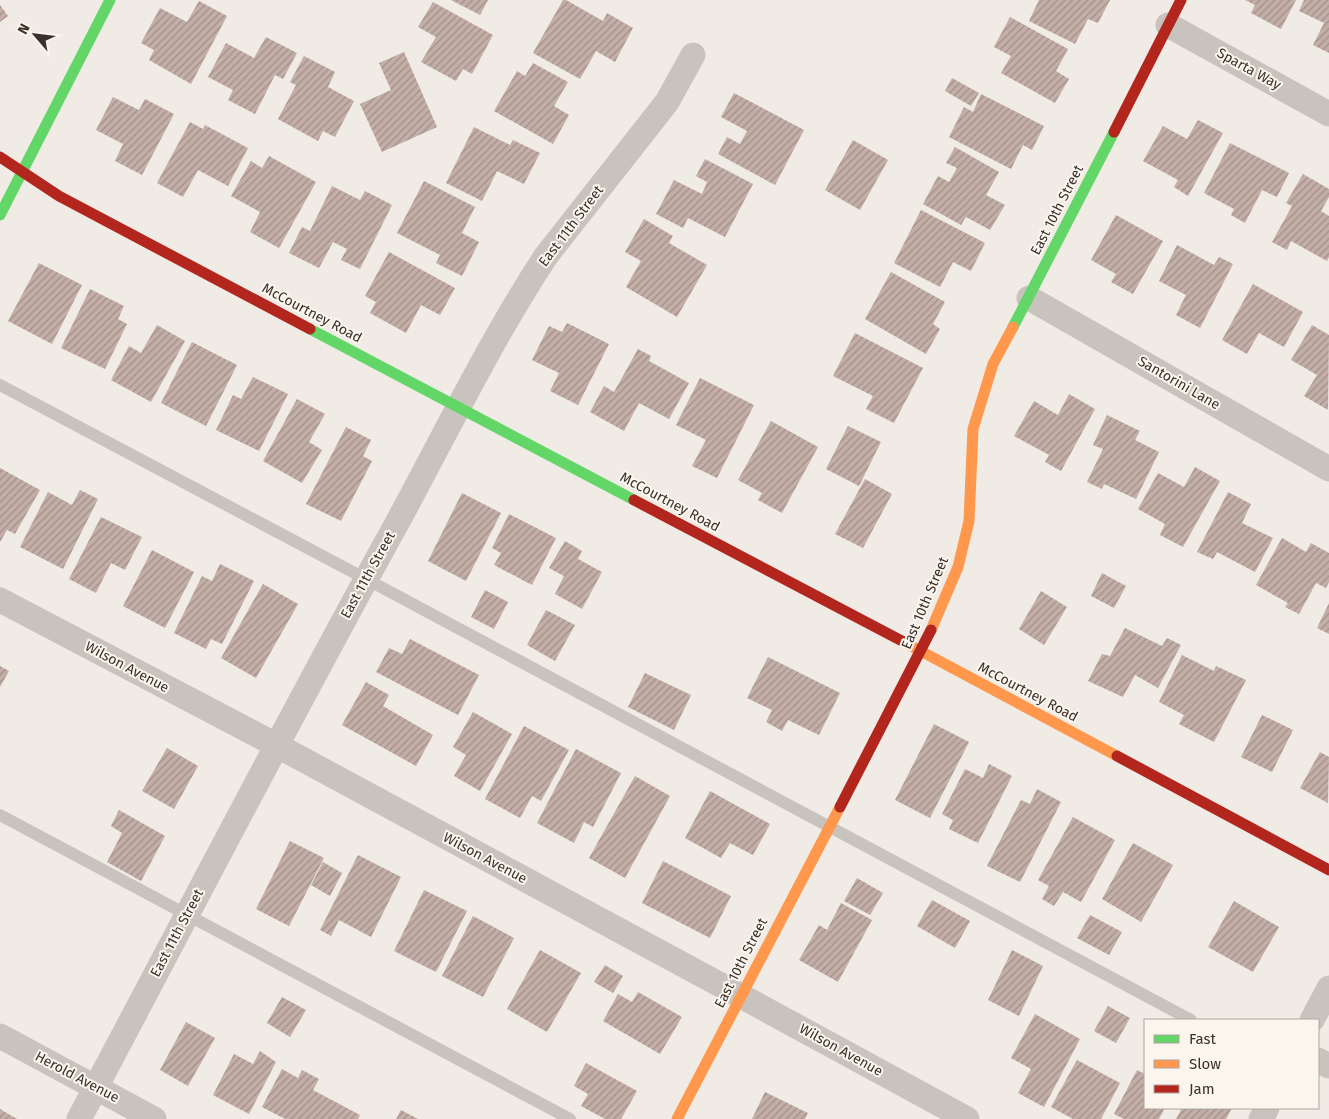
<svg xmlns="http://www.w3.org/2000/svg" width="1329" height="1119" font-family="'Fira Sans',sans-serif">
	<defs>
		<pattern id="building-hatch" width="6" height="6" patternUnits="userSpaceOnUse" patternTransform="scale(1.25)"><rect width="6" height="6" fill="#c3afa7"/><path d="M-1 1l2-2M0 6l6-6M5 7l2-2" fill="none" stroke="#a08f88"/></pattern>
	</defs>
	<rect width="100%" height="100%" fill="#f0ebe5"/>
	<!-- building -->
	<path fill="url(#building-hatch)" d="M451 0H488L480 15Z
		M563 0H566L603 21 607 13 633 28 615 62 596 51 580 79 533 53Z
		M1039 0H1110L1098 23 1088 19 1075 44 1029 21Z
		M1245 0H1296L1281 29 1251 13 1255 5Z
		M1304 0H1329V53L1313 45 1324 23 1299 11Z
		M199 1 227 16 191 84 149 60 154 50 141 43 160 8 187 22Z
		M433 2 493 35 472 74 463 69 456 81 421 62 436 37 418 27Z
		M0 5 8 16 0 22Z
		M1010 17 1068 49 1056 71 1069 79 1055 103 1001 73 1011 56 994 47Z
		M266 37 297 53 283 79 275 75 255 114 228 100 233 90 208 77 226 43 254 58Z
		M404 52 437 127 382 152 360 104 391 90 379 63Z
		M304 56 335 72 328 87 354 101 335 137 323 131 318 141 278 119 296 85 290 82Z
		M533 63 568 82 554 106 569 115 553 144 494 111 517 71 525 76Z
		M952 78 979 93 971 106 945 91Z
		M734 93 804 130 775 185 718 154 727 137 740 144 747 131 721 117Z
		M981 94 1044 126 1032 150 1023 145 1011 169 949 137 964 107 973 112Z
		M113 97 139 110 145 99 174 114 142 175 115 161 123 144 96 130Z
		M1198 120 1223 133 1188 196 1174 187 1178 180 1143 161 1163 126 1187 139Z
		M190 122 203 129 205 125 248 148 228 186 198 170 183 197 157 183Z
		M474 127 510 145 513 140 540 153 524 184 497 171 482 201 446 183Z
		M853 140 888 160 860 210 825 190Z
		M1230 143 1289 173 1277 197 1262 190 1245 223 1231 215 1234 209 1204 193Z
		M955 147 999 172 986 195 1005 205 990 230 966 217 961 225 923 204 938 176 949 182 957 168 946 163Z
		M269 156 316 182 279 248 250 232 260 212 231 196 251 161 262 168Z
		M705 159 753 184 725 237 688 218 683 228 656 214 674 180 702 194 707 182 696 176Z
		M1303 174 1329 189V197L1321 211 1329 216V257L1327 261 1291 241 1287 250 1272 242 1292 206 1286 203Z
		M424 181 475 207 462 233 479 242 462 276 436 263 440 255 397 233Z
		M332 186 360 200 365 191 392 205 360 269 341 260 347 249 333 242 319 268 289 253 302 227 310 231Z
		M921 210 985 243 971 271 953 262 940 287 894 263Z
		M1116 215 1163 241 1133 294 1111 282 1116 274 1091 260Z
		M644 219 673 236 669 243 707 265 677 317 626 287 641 261 625 252Z
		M1177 245 1214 265 1219 257 1233 264 1200 328 1176 315 1186 295 1159 281Z
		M389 252 455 288 440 315 421 305 406 333 370 313 376 302 365 296Z
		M39 263 82 285 52 344 8 321Z
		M891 272 945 302 933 324 940 329 926 354 865 319Z
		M1253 284 1303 312 1284 347 1259 333 1247 354 1222 340Z
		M90 289 124 306 118 319 127 324 105 369 61 348Z
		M567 323 609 344 578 405 550 391 559 373 532 360 549 326 562 332Z
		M157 325 185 341 151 402 111 380 129 346 141 353Z
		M1312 325 1329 335 1328 410 1304 396 1317 375 1291 360Z
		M855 333 923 368 894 423 866 409 873 396 833 376Z
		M192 342 237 365 206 426 161 403Z
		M638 349 651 356 649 361 689 383 669 419 639 403 624 431 590 412 604 386 614 392Z
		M253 377 288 394 259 451 216 430 233 395 241 399Z
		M700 378 754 405 717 478 692 466 706 440 676 425Z
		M1069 394 1095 409 1061 471 1045 462 1049 455 1014 436 1034 401 1058 415Z
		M297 399 325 414 309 442 322 450 302 483 263 461Z
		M1107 415 1140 431 1135 440 1159 452 1136 499 1104 484 1102 489 1087 482 1103 449 1093 445Z
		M771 421 818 447 782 513 758 500 762 493 738 480Z
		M848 426 881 442 859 486 826 469Z
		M346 427 371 440 363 456 372 461 341 521 306 504Z
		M1195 467 1220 481 1183 547 1160 535 1165 524 1138 509 1158 473 1184 487Z
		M0 468 40 490 15 534 7 530 0 542Z
		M865 479 892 494 863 548 835 534Z
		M80 490 98 499 63 569 20 547 48 492 72 505Z
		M1228 492 1251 504 1242 523 1273 538 1255 572 1217 552 1213 559 1197 552Z
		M462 493 501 513 466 581 428 561Z
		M509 514 556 538 532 585 494 565 501 553 492 548Z
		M101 517 142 537 125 570 111 563 96 593 69 579Z
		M1282 538 1306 552 1311 543 1329 553V582L1326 588 1316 583 1299 614 1285 607 1288 603 1256 585Z
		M565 541 582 551 578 559 602 572 582 609 555 594 564 576 549 568Z
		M152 550 194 572 165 628 123 606Z
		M220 564 254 581 222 644 211 639 206 649 174 633 202 576 212 581Z
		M1102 573 1126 586 1114 608 1091 596Z
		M263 584 298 604 256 678 221 658Z
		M485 590 508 602 494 629 471 617Z
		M1041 591 1067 607 1044 645 1019 629Z
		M1329 603V634L1317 628Z
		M546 610 575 625 555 661 527 645Z
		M1125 628 1162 646 1167 638 1181 645 1158 688 1135 675 1123 697 1088 681 1102 654 1110 656Z
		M410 639 479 675 458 715 376 672 389 648 402 654Z
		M1182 655 1214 671 1216 666 1246 680 1214 742 1179 724 1184 715 1159 702Z
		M768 657 840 693 819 735 788 720 782 731 766 722 772 710 747 698Z
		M0 666 9 671 0 687Z
		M645 673 691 695 674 730 628 707Z
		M366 682 389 695 383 706 433 735 416 766 342 725Z
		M473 712 512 734 480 791 454 776 466 755 453 747Z
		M1262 715 1293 730 1272 772 1241 757Z
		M934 724 969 742 930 818 895 800Z
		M524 726 569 750 541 801 532 796 520 818 485 799Z
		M167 748 198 766 174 809 142 791Z
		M576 749 621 773 593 827 584 822 574 843 537 823Z
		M1320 752 1329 757 1328 803 1300 788Z
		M989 764 1012 776 978 843 949 829 953 820 942 814 965 769 983 778Z
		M635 776 670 796 625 878 589 858Z
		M1037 789 1061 802 1020 882 987 866 1021 800 1030 804Z
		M710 791 770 824 753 855 730 843 721 858 685 838Z
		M119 810 165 836 141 881 107 862 122 833 111 826Z
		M1073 817 1115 840 1081 902 1063 892 1054 906 1042 899 1049 886 1038 880Z
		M290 841 324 858 289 926 256 909Z
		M1133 843 1173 865 1141 922 1102 899Z
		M358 855 401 877 371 937 339 920 331 936 320 930Z
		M663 861 731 896 710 938 642 903Z
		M323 862 342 873 330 896 311 885Z
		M857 878 883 893 870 915 844 901Z
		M424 890 467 911 436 972 394 951Z
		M932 900 970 921 955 948 917 926Z
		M1234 901 1279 927 1253 972 1208 947Z
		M841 903 872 920 838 982 799 960 819 925 827 930Z
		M1090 915 1122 932 1109 955 1077 938Z
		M473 916 514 938 483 997 442 976Z
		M540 950 581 973 547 1032 507 1009Z
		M1012 950 1043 966 1019 1016 988 1000Z
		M605 965 623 976 613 993 594 982Z
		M638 992 682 1017 660 1054 603 1021 618 994 632 1002Z
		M282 997 306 1010 290 1037 267 1023Z
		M1108 1006 1130 1018 1116 1043 1094 1031Z
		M1035 1014 1080 1039 1044 1107 1018 1093 1031 1069 1011 1058Z
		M186 1022 215 1038 188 1086 160 1070Z
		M260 1051 276 1062 249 1114 213 1095 234 1054 253 1064Z
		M1077 1060 1120 1083 1101 1119H1073L1051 1107Z
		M586 1063 637 1091 621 1119H605L581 1106 588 1094 574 1086Z
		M282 1069 298 1078 302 1070 319 1079 313 1090 360 1115 358 1119H285L262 1107Z
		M1137 1070 1145 1074V1108H1165L1159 1119H1124L1114 1114Z
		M765 1092 808 1113 805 1119H752Z
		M1182 1108H1232L1226 1119H1176Z
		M0 1109 17 1119H0Z
		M401 1110 418 1119H396Z"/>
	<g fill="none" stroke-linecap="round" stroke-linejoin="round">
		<!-- lane -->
		<path stroke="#c9c3be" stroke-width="12" d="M0 385 366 579 1191 1020
			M0 815 570 1119"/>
		<!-- street -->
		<path stroke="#c9c3be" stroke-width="25" d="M1168 25 1329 114
			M1029 298 1329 469
			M0 600 276 745 741 996 967 1119
			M1312 1020 1329 988
			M0 1036 154 1119
			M1318 1060 1329 1066
			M79 1119C185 920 288 720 397 523 446 433 490 341 546 256L667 102 693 55
			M1261 1119 1267 1108"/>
		<!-- fast -->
		<path stroke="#63d668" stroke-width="11" d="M0 215 110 0
			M1013 327 1114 132
			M310 329 634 500"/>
		<!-- slow -->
		<path stroke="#ff974d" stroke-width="11" d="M931 630 958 567 969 521 973 429 993 364 1013 327
			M902 641 1117 756
			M677 1119 840 807"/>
		<!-- jam -->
		<path stroke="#b3261e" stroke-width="11" d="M1114 132 1181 0
			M0 157 59 196 310 329
			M634 500 902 641
			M1117 756 1329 870
			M840 807 931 630"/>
	</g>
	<g text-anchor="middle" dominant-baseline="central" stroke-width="4" stroke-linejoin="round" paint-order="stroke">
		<!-- street labels -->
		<g font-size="14" fill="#3b302b" stroke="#fbf5ee">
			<text transform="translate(1249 69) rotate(29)">Sparta Way</text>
			<text transform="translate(1057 210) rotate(-63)">East 10th Street</text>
			<text transform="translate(571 226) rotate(-53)">East 11th Street</text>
			<text transform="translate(312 313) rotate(28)">McCourtney Road</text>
			<text transform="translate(1179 383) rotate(30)">Santorini Lane</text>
			<text transform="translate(670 502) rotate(28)">McCourtney Road</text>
			<text transform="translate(368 575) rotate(-61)">East 11th Street</text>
			<text transform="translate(925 603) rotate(-67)">East 10th Street</text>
			<text transform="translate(127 667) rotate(28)">Wilson Avenue</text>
			<text transform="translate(1028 692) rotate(28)">McCourtney Road</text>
			<text transform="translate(485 858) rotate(28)">Wilson Avenue</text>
			<text transform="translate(177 933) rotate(-62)">East 11th Street</text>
			<text transform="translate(741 963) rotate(-63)">East 10th Street</text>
			<text transform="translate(841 1050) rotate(29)">Wilson Avenue</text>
			<text transform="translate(77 1077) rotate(28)">Herold Avenue</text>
		</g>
	</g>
	<!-- legend -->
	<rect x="1144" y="1019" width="175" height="90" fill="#fbf5ee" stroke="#aea6a0"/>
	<rect x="1154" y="1035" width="25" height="8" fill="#63d668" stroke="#aea6a0"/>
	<text x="1189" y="1044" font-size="15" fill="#3b302b">Fast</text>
	<rect x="1154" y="1060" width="25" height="8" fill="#ff974d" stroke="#aea6a0"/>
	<text x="1189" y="1069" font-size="15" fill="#3b302b">Slow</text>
	<rect x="1154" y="1085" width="25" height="8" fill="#b3261e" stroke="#aea6a0"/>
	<text x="1189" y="1094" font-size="15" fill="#3b302b">Jam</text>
	<!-- north arrow -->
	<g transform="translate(35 35) rotate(298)" stroke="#fbf5ee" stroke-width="4" paint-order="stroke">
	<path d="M0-4L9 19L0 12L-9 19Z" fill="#3b302b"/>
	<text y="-8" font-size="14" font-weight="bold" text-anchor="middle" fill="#3b302b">N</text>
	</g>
</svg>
